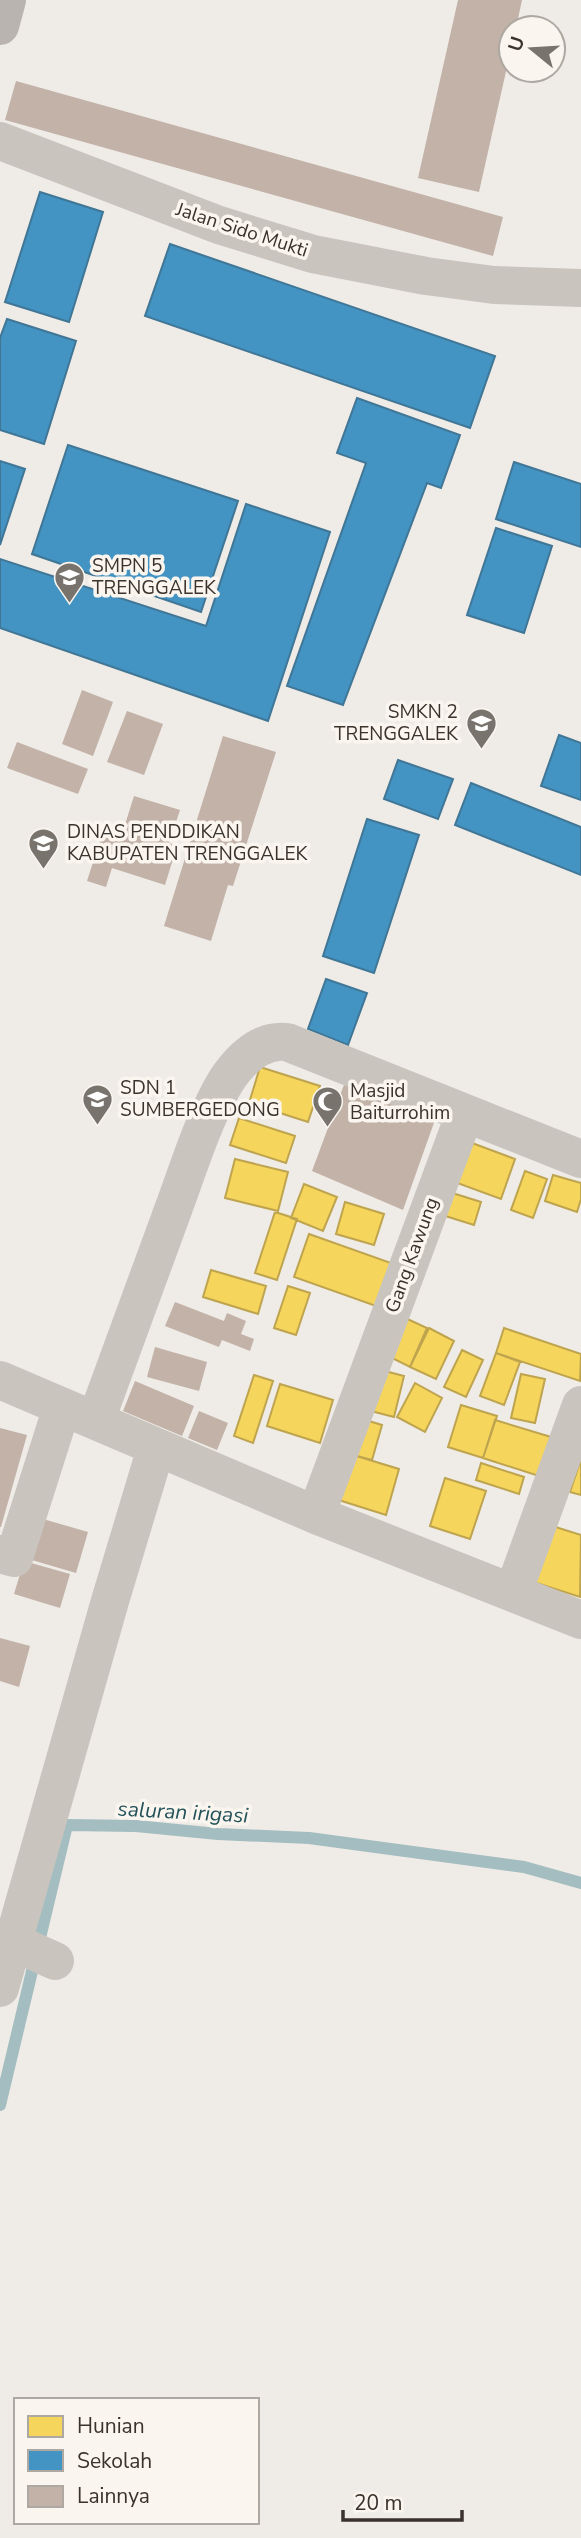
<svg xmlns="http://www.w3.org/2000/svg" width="581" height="2538" font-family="'Nunito Sans',sans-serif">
	<rect width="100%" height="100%" fill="#efebe6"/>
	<!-- homes -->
	<path fill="#f6d55c" stroke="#bea44e" stroke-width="2" d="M260 1067 320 1086 308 1122 249 1103Z
		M239 1118 295 1136 286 1163 230 1145Z
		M464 1140 515 1159 501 1199 449 1180Z
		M235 1159 288 1172 278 1211 225 1198Z
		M525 1171 547 1179 533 1218 511 1210Z
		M553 1175 581 1183V1199L577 1212 545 1201Z
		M304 1184 337 1197 323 1231 291 1218Z
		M446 1191 481 1202 474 1225 439 1214Z
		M345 1202 384 1214 374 1245 336 1234Z
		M275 1212 297 1219 277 1280 255 1273Z
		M309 1234 391 1263 376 1306 294 1277Z
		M211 1270 266 1286 258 1314 203 1297Z
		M288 1286 310 1293 296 1335 274 1328Z
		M403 1317 427 1328 410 1367 386 1355Z
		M429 1328 454 1341 436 1379 410 1367Z
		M504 1328 581 1354 580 1381 496 1353Z
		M462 1350 483 1360 466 1397 444 1387Z
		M496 1353 520 1362 504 1405 480 1396Z
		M377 1369 404 1376 394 1417 367 1410Z
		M521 1374 545 1379 535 1423 511 1418Z
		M254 1375 273 1381 253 1443 234 1436Z
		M415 1383 442 1398 425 1432 397 1417Z
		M280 1384 333 1400 320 1443 267 1426Z
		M461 1405 497 1416 483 1458 448 1447Z
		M359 1418 382 1425 372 1460 349 1454Z
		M495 1420 551 1437 539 1476 483 1458Z
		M340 1451 399 1469 386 1515 326 1496Z
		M581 1459V1495L570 1492Z
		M481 1463 524 1477 519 1494 476 1480Z
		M445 1478 486 1491 470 1539 430 1526Z
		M543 1523 581 1535 580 1597 524 1579Z"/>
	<!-- schools -->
	<path fill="#4393c3" stroke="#407696" stroke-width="2" d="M40 192 103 212 69 322 5 302Z
		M170 244 495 356 470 428 145 316Z
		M7 319 76 341 44 444 0 430V338Z
		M357 398 460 435 441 488 427 483 343 705 287 686 366 463 337 453Z
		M68 445 238 501 201 612 32 554Z
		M0 461 25 469 0 545Z
		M514 462 581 484V547L496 519Z
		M246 504 330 532 268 721 0 628V559L206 626Z
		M496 528 552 546 524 633 467 615Z
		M559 735 581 743V800L541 786Z
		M398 760 453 779 438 819 384 799Z
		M471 783 581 827V875L455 825Z
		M367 819 419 835 374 973 323 956Z
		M326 979 367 993 348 1045 308 1029Z"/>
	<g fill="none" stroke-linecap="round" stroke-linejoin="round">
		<!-- stream -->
		<path stroke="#a3bdc0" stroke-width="12" d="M0 2105 67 1825 136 1826 218 1834 309 1838 524 1867 581 1883"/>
	</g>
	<!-- building -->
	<path fill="#c2b2a8" d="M458 0H522L516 28H511V49L479 192 418 178Z
		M16 81 503 217 493 256 5 120Z
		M82 690 113 702 93 756 62 744Z
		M127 711 163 724 144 775 107 762Z
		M223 736 276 752 233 886 228 885 211 941 164 926Z
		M17 742 88 769 78 794 7 768Z
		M134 796 180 810 169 843 177 846 165 885 112 868 106 887 87 881 104 828 122 834Z
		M345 1082 436 1117 403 1210 312 1171Z
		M175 1302 224 1321 227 1313 246 1321 241 1334 254 1339 250 1351 222 1340 219 1347 165 1326Z
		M155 1347 207 1362 199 1391 147 1377Z
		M135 1381 194 1406 182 1436 123 1411Z
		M199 1411 228 1423 217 1450 188 1438Z
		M0 1428 27 1435 1 1527H0Z
		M36 1517 88 1532 76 1573 25 1558Z
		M24 1561 70 1574 60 1608 14 1594Z
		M0 1638 30 1646 19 1687 0 1681Z"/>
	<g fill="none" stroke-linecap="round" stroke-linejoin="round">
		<!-- street -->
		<path stroke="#c9c4be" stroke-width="38" d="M0 141 219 225 313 254 426 276 494 285 581 288
			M0 1380 316 1515 581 1620
			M96 1420C123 1346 150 1273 177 1199 190 1163 209 1105 230 1075 244 1056 263 1039 287 1042L465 1113
			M316 1515 465 1113 581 1159
			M0 1554 14 1558 62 1407
			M513 1593 581 1405
			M13 1942 55 1961
			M0 1988 110 1601 156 1448"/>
		<!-- secondary -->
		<path stroke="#b9b4af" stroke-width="38" d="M0 26 7 0"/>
	</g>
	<!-- icons -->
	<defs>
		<symbol id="school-pin" viewBox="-11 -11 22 30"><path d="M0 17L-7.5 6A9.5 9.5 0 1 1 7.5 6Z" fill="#79736d" stroke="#faf6ef"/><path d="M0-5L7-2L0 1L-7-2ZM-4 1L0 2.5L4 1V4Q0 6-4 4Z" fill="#fff"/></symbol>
		<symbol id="mosque-pin" viewBox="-11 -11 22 30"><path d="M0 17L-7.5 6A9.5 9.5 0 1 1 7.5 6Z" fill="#79736d" stroke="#faf6ef"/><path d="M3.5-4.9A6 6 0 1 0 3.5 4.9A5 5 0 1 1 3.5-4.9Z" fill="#fff"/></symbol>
	</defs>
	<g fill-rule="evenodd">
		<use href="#school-pin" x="52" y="560" width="35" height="47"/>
		<use href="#school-pin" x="464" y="706" width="35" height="47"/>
		<use href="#school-pin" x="26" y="826" width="35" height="47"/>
		<use href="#school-pin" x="80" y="1082" width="35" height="47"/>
		<use href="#mosque-pin" x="310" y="1084" width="35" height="47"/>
	</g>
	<g text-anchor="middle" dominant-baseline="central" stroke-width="7" stroke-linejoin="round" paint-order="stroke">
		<!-- street labels -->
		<g font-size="19" fill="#3a322c" stroke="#faf6ef">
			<text transform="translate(242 230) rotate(18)">Jalan Sido Mukti</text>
			<text transform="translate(412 1255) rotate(-70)">Gang Kawung</text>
		</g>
		<!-- poi labels -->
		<g font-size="19" fill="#3a322c" stroke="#faf6ef" text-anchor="start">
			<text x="92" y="566">SMPN 5<tspan x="92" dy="22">TRENGGALEK</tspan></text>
			<text x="458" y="712" text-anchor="end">SMKN 2<tspan x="458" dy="22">TRENGGALEK</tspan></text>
			<text x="67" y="832">DINAS PENDDIKAN<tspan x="67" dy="22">KABUPATEN TRENGGALEK</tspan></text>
			<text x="120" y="1088">SDN 1<tspan x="120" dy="22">SUMBERGEDONG</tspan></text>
			<text x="350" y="1091">Masjid<tspan x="350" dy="22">Baiturrohim</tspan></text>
		</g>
		<!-- water labels -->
		<g font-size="21" font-style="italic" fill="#23525a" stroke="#faf6ef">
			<text transform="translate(183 1812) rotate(3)">saluran irigasi</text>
		</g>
	</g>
	<!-- legend -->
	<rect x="14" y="2398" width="245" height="126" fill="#faf6ef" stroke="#ada8a1" stroke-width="2"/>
	<rect x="28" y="2416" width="35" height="21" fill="#f6d55c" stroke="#ada8a1" stroke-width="2"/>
	<text x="77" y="2433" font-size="21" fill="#3a322c">Hunian</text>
	<rect x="28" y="2450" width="35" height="21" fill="#4393c3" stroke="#ada8a1" stroke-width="2"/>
	<text x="77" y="2468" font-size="21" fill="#3a322c">Sekolah</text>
	<rect x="28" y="2486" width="35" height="21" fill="#c2b2a8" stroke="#ada8a1" stroke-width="2"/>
	<text x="77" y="2503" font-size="21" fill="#3a322c">Lainnya</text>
	<!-- north arrow -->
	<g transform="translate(532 49) rotate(288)"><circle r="33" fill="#faf6ef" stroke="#ada8a1" stroke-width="2"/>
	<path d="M0-5L12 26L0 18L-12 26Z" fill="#79736d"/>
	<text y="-10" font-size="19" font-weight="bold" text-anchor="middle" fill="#3a322c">U</text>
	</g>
	<!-- scale -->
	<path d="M343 2510v10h119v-10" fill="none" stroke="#3a322c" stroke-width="3.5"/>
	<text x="354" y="2510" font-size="21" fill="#3a322c" stroke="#faf6ef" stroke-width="5" paint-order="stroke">20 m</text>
</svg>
